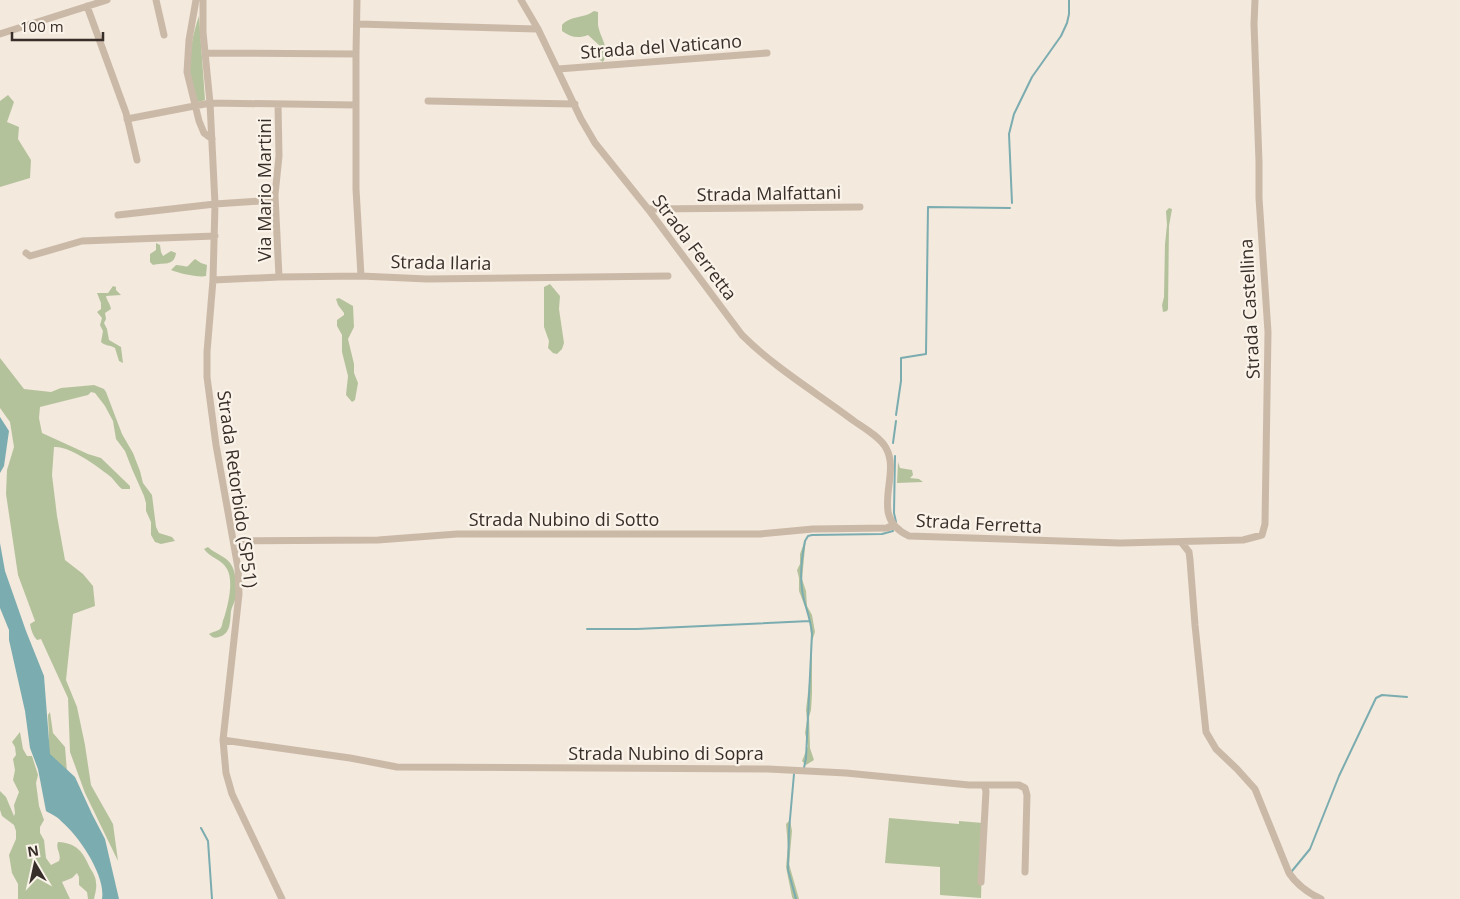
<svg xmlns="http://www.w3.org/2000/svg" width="1460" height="899" font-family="'Open Sans',sans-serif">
	<rect width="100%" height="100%" fill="#f3e9dd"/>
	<!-- green -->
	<path fill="#b4c29c" d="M594 11 598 12C598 17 598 21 598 25 600 38 611 49 603 62L598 59 600 46 588 35C578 39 570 37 562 31V25C571 15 583 19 594 11Z
		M199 16 205 100 198 102C184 78 190 42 199 16Z
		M8 95 14 102 7 122 19 127 18 139 31 160 30 178 0 187V101Z
		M1169 208 1172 209 1169 226 1168 309 1167 311 1163 312 1162 305 1164 297 1165 244 1167 225 1166 211Z
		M156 243 160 245 161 252 163 256 171 251 176 253C174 267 164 262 153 265L150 262V254L156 250Z
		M195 259 201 263 207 265 206 276C199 278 178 273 171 270L176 265C192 266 183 270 195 259Z
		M550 284 560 296 559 309 564 343 562 349 557 354 553 353 548 348 549 341 544 327V287Z
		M113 286 116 287V290L121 295 106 296C107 301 110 303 111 309L105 313 106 319 104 323 107 329 109 340 121 347 123 363 119 361 115 348C110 345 105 346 101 342L103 331 100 325 102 318 97 312 101 309V303L97 293H108Z
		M339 298 353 306 354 327 348 339 354 364V373L358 383 355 400 352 402 346 395 348 376 342 352V335L337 326V320L344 315V313L338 305 336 299Z
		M0 358 24 389 51 392 61 388 94 385 104 389 106 392 122 434 133 453 140 471 143 483 152 495 156 527 159 533 172 537 175 541 161 544 155 542 151 535V522L146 511V503L144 496 132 469 125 451 116 439 113 421 105 406 95 393 91 392 88 395 40 407 39 418 42 433 88 454 101 458 130 486V489H122C118 486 115 481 111 477 100 468 69 445 54 447L52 475 57 516 65 560 83 574 93 586 95 606 73 614 66 680 77 707 85 745 91 785 113 824 118 861 85 793 70 752 68 698 41 639 37 640C33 636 31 630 30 624L35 621 18 575 6 494 7 470 14 447 10 422 0 408Z
		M898 462 900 468 912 470 913 475 910 478 919 479 923 482 897 483Z
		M806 538 802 579 806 591 807 606 812 615 815 632 812 641V694L811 710 809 717 810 748 814 760 806 765 802 761 808 746 805 733 807 720 806 710 810 675 811 634 809 617 799 591V578L797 570 800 564V554Z
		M208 547C215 554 227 556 232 566 236 573 237 589 236 597 235 602 232 606 231 611 230 621 231 634 219 637 214 639 212 637 209 634 212 632 218 631 220 629 223 626 222 621 224 618 228 605 234 581 227 569 222 559 210 558 204 549Z
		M50 712 53 733 65 747 67 772 52 773 47 745 49 739 48 715Z
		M20 732 23 749 27 756H32L38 775 36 783 39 806 44 820 40 827V833L44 840 46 858 51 865 59 861C62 854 55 849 58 842 77 843 83 852 90 868 93 873 96 877 96 883 97 888 95 894 94 899H88L87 892 79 885V877L77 873 72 878 62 882 70 899H18V884L12 873 9 855 16 839V831L14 825 2 816 0 810V791L6 797 14 816 15 813 14 805 19 792 13 780 15 770 13 759 16 755 15 747 12 742Z
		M889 818 959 824V821L983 823 981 898 940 895V867L885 863Z
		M790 820 792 831 789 864 799 899H793L792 897 786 867 788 847 786 824Z"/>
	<!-- water -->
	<path fill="#7bacb0" d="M0 417 9 431 4 466 0 473Z
		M0 543 5 571 26 631 44 676 50 754 75 777 92 814 105 839 119 899H102C106 876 79 836 62 822 58 817 51 814 46 811L38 769 30 748 25 711 9 640V630L0 608Z"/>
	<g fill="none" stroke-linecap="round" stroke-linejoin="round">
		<!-- stream -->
		<path stroke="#7bacb0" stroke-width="2" d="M1012 203 1009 134 1014 114 1032 77 1061 36 1067 23 1069 14V0
			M896 415 901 381V358L926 354 928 207 1010 208
			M893 443 896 421
			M895 456 894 513 896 522
			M587 629H637L810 621
			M804 768 806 758 812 634C811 621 807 611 804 600 799 580 801 560 805 541L808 536 812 535 882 534 893 531
			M794 774 789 830 788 870 796 899
			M201 828 208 841 212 899
			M1292 871 1310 849 1339 776 1376 698 1382 695 1407 697"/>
		<!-- minor -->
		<path stroke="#cbb9a8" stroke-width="7" d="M156 0 164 35
			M196 0 189 40 187 72 199 121 204 133 212 139
			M203 0V32L210 103 215 204 213 280 207 352V377L216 445 238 568 239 594 223 740 226 773 232 794 282 899
			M357 0 356 54V189L361 276
			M521 0 538 29 581 119 595 143 648 209 742 335C775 368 817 393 854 421 864 428 880 437 886 448 902 476 867 517 909 536L1120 543 1243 540 1262 535 1265 524 1268 332 1259 198V162L1254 24 1255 0
			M87 6 126 113 137 160
			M358 24 538 29
			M0 34 107 0
			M206 53 356 54
			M558 69 767 53
			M428 101 575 104
			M278 104 279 156 275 195 279 277
			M127 119 210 103 356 105
			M648 209 860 207
			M118 215 215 204 275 200
			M26 253 30 256 82 241 215 236
			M213 280 279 277 361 276 427 279 668 276
			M234 541 378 540 457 534H760L813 529 887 528 893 525
			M1182 543 1189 552 1190 560 1195 625 1206 732 1216 749 1237 769 1255 789 1289 873C1297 885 1308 893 1321 899
			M223 740 350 758 397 767 768 769 846 773 969 785H1019L1025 788 1027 795 1025 872
			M981 882 986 791 984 785"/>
	</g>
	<g text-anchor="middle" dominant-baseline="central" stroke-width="4.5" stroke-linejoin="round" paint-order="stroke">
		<!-- street labels -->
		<g font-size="18" fill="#382e29" stroke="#faf3e9">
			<text transform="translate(661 46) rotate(-4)">Strada del Vaticano</text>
			<text transform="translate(264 190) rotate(-90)">Via Mario Martini</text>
			<text transform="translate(769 193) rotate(-1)">Strada Malfattani</text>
			<text transform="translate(695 247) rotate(53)">Strada Ferretta</text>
			<text transform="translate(441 262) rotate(1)">Strada Ilaria</text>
			<text transform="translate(1249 309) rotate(-93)">Strada Castellina</text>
			<text transform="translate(238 489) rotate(82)">Strada Retorbido (SP51)</text>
			<text x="564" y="519">Strada Nubino di Sotto</text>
			<text transform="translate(979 523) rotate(3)">Strada Ferretta</text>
			<text x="666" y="753">Strada Nubino di Sopra</text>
		</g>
	</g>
	<!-- north arrow -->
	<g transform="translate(35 864) rotate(351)" stroke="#faf3e9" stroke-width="4" paint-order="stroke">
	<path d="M0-4L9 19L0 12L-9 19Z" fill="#382e29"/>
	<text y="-8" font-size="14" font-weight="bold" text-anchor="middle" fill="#382e29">N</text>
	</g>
	<!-- scale -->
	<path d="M12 32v8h91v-8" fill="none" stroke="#382e29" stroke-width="2.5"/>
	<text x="20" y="32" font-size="15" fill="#382e29" stroke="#faf3e9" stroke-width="4" paint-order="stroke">100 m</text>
</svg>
